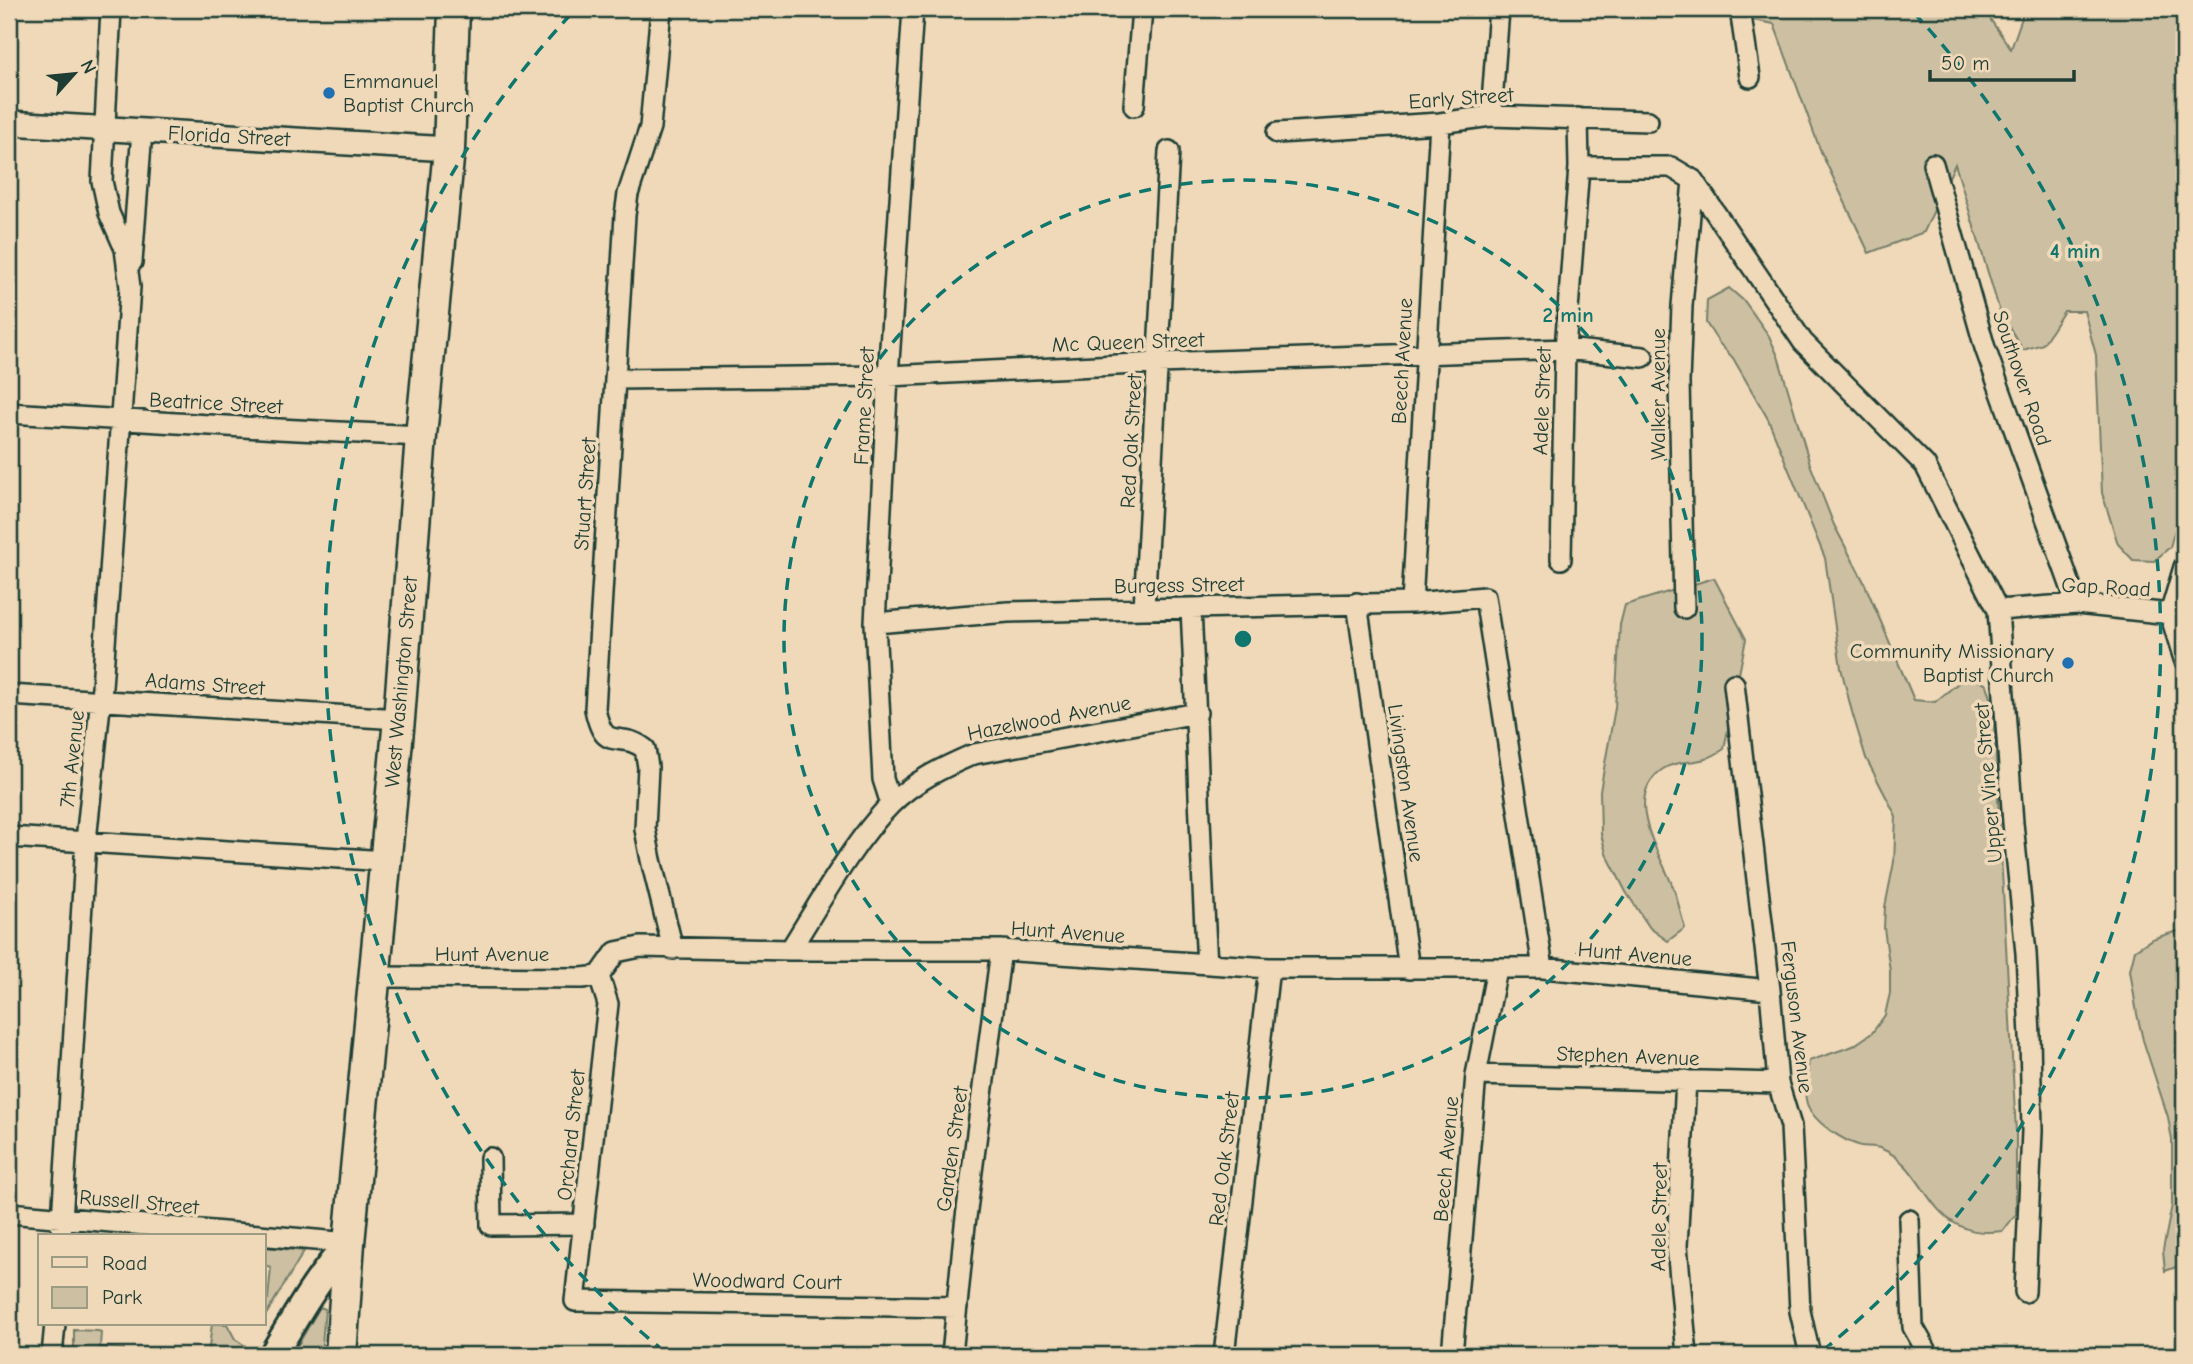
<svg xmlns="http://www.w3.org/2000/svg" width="2193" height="1364" font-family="'Comic Neue',sans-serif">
	<rect width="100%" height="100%" fill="#efd9b8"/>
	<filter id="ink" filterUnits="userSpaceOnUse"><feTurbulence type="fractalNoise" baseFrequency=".0143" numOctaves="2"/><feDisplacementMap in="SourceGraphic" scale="14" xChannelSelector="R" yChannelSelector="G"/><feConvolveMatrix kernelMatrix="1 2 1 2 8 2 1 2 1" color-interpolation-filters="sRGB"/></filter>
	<g filter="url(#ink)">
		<!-- green -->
		<path fill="#cdc0a2" stroke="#767e6b" stroke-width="2" d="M1692 9H1987L1988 16 2011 49 2025 9H2184V497L2170 547 2154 561 2133 560 2118 544 2102 493 2096 355 2084 311H2064L2043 344 2023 350 2000 312 1955 164 1924 232 1869 253 1821 152 1774 24Z
			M1729 288 1745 302 1769 336 1778 356 1810 464 1834 525 1864 582 1914 700 1935 702 1968 675 1987 685 1993 704 2016 1132V1214L2003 1231C1986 1233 1972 1233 1956 1224 1925 1207 1917 1163 1882 1149 1876 1146 1867 1147 1861 1146 1843 1141 1813 1122 1807 1104 1803 1091 1807 1074 1809 1061L1853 1046 1872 1033 1885 1015 1890 993V971L1884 928 1885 907 1894 862 1896 816 1866 758 1852 712 1841 668 1825 558 1768 419 1733 358 1719 343 1706 323 1707 300Z
			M1714 578 1746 639 1724 749C1718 753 1711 757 1705 759 1692 763 1674 761 1663 769 1621 797 1660 853 1673 887 1678 900 1681 915 1685 928L1668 941 1650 928 1626 892 1606 853 1601 834 1600 791 1615 708 1620 625 1625 605Z
			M2184 929V1264L2165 1271 2163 1250 2172 1205V1140L2168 1117 2143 1040 2137 1014 2130 970 2135 950 2152 939Z
			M264 1247 304 1251 264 1318V1299H268L271 1267 264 1265Z
			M320 1307 325 1309 321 1355H292Z
			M212 1324H227L235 1339 247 1347 242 1355H208Z
			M74 1330 98 1331 101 1332 100 1347 124 1349 123 1355 74 1351Z"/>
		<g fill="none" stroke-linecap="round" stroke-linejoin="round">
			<defs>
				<path id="minor" d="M661 9 650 127 628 194 625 215 595 709C605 756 618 728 645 749L648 767 645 829 651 860 673 949
					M1740 9 1750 77
					M1134 106 1142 9
					M1491 116 1499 9
					M1277 133 1440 123 1491 116 1648 121
					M1933 164 1985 348 2077 604
					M1579 167H1671L1693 180 1803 342 1925 465 1998 610 2013 823 2026 953 2030 1036 2032 1131 2025 1292
					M132 262 142 131
					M615 379 888 376 1158 363 1565 349 1643 357
					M9 413 278 429 421 436
					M1561 559 1565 349 1579 167 1578 118
					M2184 567 2170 614 2184 659
					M1357 603 1409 969
					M1412 603 1440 123
					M1144 608 1169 151
					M1684 608 1679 382 1682 306 1693 180
					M1191 609C1197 727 1200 845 1207 964
					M1998 610 2077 604 2170 614
					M875 623 1008 612 1412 603 1485 597 1543 968
					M1734 684 1770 990 1778 1083 1791 1126 1800 1311 1810 1355
					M9 695 399 719
					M891 804 883 779 875 623 888 376 913 9
					M9 837 386 861
					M790 950C819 904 853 842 891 804 914 781 944 767 974 754L1197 713
					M599 976 608 1004 575 1301 957 1307
					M374 977 582 978 599 976 616 952 640 947 790 950H1001L1269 968H1543L1770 990
					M1476 1075 1778 1083
					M1686 1080 1677 1246 1687 1355
					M490 1158 491 1225 584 1224
					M9 1213 349 1243
					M1909 1220 1913 1327 1929 1355
					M61 1236 86 841 102 687 130 287 125 249 109 213 102 181 111 9
					M52 1355 55 1324
					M952 1355 965 1225 1001 950
					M1224 1355 1269 968
					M1452 1355 1476 1075 1497 969"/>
				<path id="tertiary" d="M9 123 449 149"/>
				<path id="secondary" d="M273 1355C296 1316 318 1277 349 1243"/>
				<path id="primary" d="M341 1355 349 1243 399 719 421 436 449 149 454 9"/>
			</defs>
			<!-- minor casing -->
			<use href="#minor" stroke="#1f3d34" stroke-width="24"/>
			<!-- tertiary casing -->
			<use href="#tertiary" stroke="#1f3d34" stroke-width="28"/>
			<!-- secondary casing -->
			<use href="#secondary" stroke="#1f3d34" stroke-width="32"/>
			<!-- primary casing -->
			<use href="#primary" stroke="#1f3d34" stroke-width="35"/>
			<!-- minor -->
			<use href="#minor" stroke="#efd9b8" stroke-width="19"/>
			<!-- tertiary -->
			<use href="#tertiary" stroke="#efd9b8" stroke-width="23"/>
			<!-- secondary -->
			<use href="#secondary" stroke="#efd9b8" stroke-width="26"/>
			<!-- primary -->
			<use href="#primary" stroke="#efd9b8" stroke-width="30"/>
		</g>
	</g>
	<!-- distance rings -->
	<g fill="none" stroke="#0f766e" stroke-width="3.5" stroke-dasharray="12 9">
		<circle cx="1243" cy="639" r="459"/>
		<path d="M665 1352A918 918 0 0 1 572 13M1914 13A918 918 0 0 1 1821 1352"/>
	</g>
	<!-- markers -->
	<g fill="#1f6fb2" stroke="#efd9b8" stroke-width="2.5">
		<circle cx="329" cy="93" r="7"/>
		<circle cx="2068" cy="663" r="7"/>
	</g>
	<g text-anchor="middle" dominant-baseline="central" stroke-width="7" stroke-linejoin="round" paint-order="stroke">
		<!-- poi labels -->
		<g font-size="21" fill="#1f3d34" stroke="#efd9b8" text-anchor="start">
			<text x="343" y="81">Emmanuel<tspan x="343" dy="24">Baptist Church</tspan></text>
			<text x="2054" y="651" text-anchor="end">Community Missionary<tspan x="2054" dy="24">Baptist Church</tspan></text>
		</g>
		<!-- street labels -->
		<g font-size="21" fill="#1f3d34" stroke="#efd9b8">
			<text transform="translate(1461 98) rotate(-4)">Early Street</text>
			<text transform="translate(229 136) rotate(3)">Florida Street</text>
			<text transform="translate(1128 342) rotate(-2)">Mc Queen Street</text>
			<text transform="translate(1402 361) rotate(-87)">Beech Avenue</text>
			<text transform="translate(2022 378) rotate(71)">Southover Road</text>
			<text transform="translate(1658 394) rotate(-90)">Walker Avenue</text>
			<text transform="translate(1542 401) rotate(-88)">Adele Street</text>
			<text transform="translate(216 403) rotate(3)">Beatrice Street</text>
			<text transform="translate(864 406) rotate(-87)">Frame Street</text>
			<text transform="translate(1131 441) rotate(-87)">Red Oak Street</text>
			<text transform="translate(585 494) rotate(-86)">Stuart Street</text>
			<text transform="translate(1179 585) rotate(-1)">Burgess Street</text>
			<text transform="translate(2106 587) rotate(3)">Gap Road</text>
			<text transform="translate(401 682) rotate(-85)">West Washington Street</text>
			<text transform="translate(205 684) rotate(4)">Adams Street</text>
			<text transform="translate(1049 718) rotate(-11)">Hazelwood Avenue</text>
			<text transform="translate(72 759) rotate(-84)">7th Avenue</text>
			<text transform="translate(1406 783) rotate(82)">Livingston Avenue</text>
			<text transform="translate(1988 783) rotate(-95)">Upper Vine Street</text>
			<text transform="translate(1068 932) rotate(4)">Hunt Avenue</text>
			<text x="492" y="954">Hunt Avenue</text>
			<text transform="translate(1635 954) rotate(5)">Hunt Avenue</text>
			<text transform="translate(1797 1017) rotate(83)">Ferguson Avenue</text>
			<text transform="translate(1628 1056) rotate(2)">Stephen Avenue</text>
			<text transform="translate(571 1135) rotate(-84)">Orchard Street</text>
			<text transform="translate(952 1149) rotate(-82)">Garden Street</text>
			<text transform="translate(1224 1159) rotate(-83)">Red Oak Street</text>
			<text transform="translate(1446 1159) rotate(-85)">Beech Avenue</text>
			<text transform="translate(139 1202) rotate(5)">Russell Street</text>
			<text transform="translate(1659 1217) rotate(-89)">Adele Street</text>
			<text transform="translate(767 1281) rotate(1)">Woodward Court</text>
		</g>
	</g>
	<circle cx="1243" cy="639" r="10" fill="#0f766e" stroke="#efd9b8" stroke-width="3.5"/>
	<g font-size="21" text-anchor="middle" font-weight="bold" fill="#0f766e" stroke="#efd9b8" stroke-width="7" stroke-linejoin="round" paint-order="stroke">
		<text x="2075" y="258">4 min</text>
		<text x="1568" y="322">2 min</text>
	</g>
	<!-- margin -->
	<rect width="2193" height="1364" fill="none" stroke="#efd9b8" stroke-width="35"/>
	<rect x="18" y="18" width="2158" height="1329" fill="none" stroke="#1f3d34" stroke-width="2.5" filter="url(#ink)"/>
	<!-- legend -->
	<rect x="38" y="1234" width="228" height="91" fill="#efd9b8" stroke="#9c9b83" stroke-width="2"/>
	<rect x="52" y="1257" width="35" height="10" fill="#efd9b8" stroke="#9c9b83" stroke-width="2"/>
	<text x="102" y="1270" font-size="21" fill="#1f3d34">Road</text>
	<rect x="52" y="1287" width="35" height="21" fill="#cdc0a2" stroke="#9c9b83" stroke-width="2"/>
	<text x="102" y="1304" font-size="21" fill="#1f3d34">Park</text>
	<!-- north arrow -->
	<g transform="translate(74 74) rotate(63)" stroke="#efd9b8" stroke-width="5" paint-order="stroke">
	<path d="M0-5L12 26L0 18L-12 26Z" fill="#1f3d34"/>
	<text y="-10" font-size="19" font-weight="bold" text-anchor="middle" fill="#1f3d34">N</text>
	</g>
	<!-- scale -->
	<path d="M1930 70v10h144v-10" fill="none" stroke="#1f3d34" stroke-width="3.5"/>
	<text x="1941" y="70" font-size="21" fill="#1f3d34" stroke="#efd9b8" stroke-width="5" paint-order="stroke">50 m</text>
</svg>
